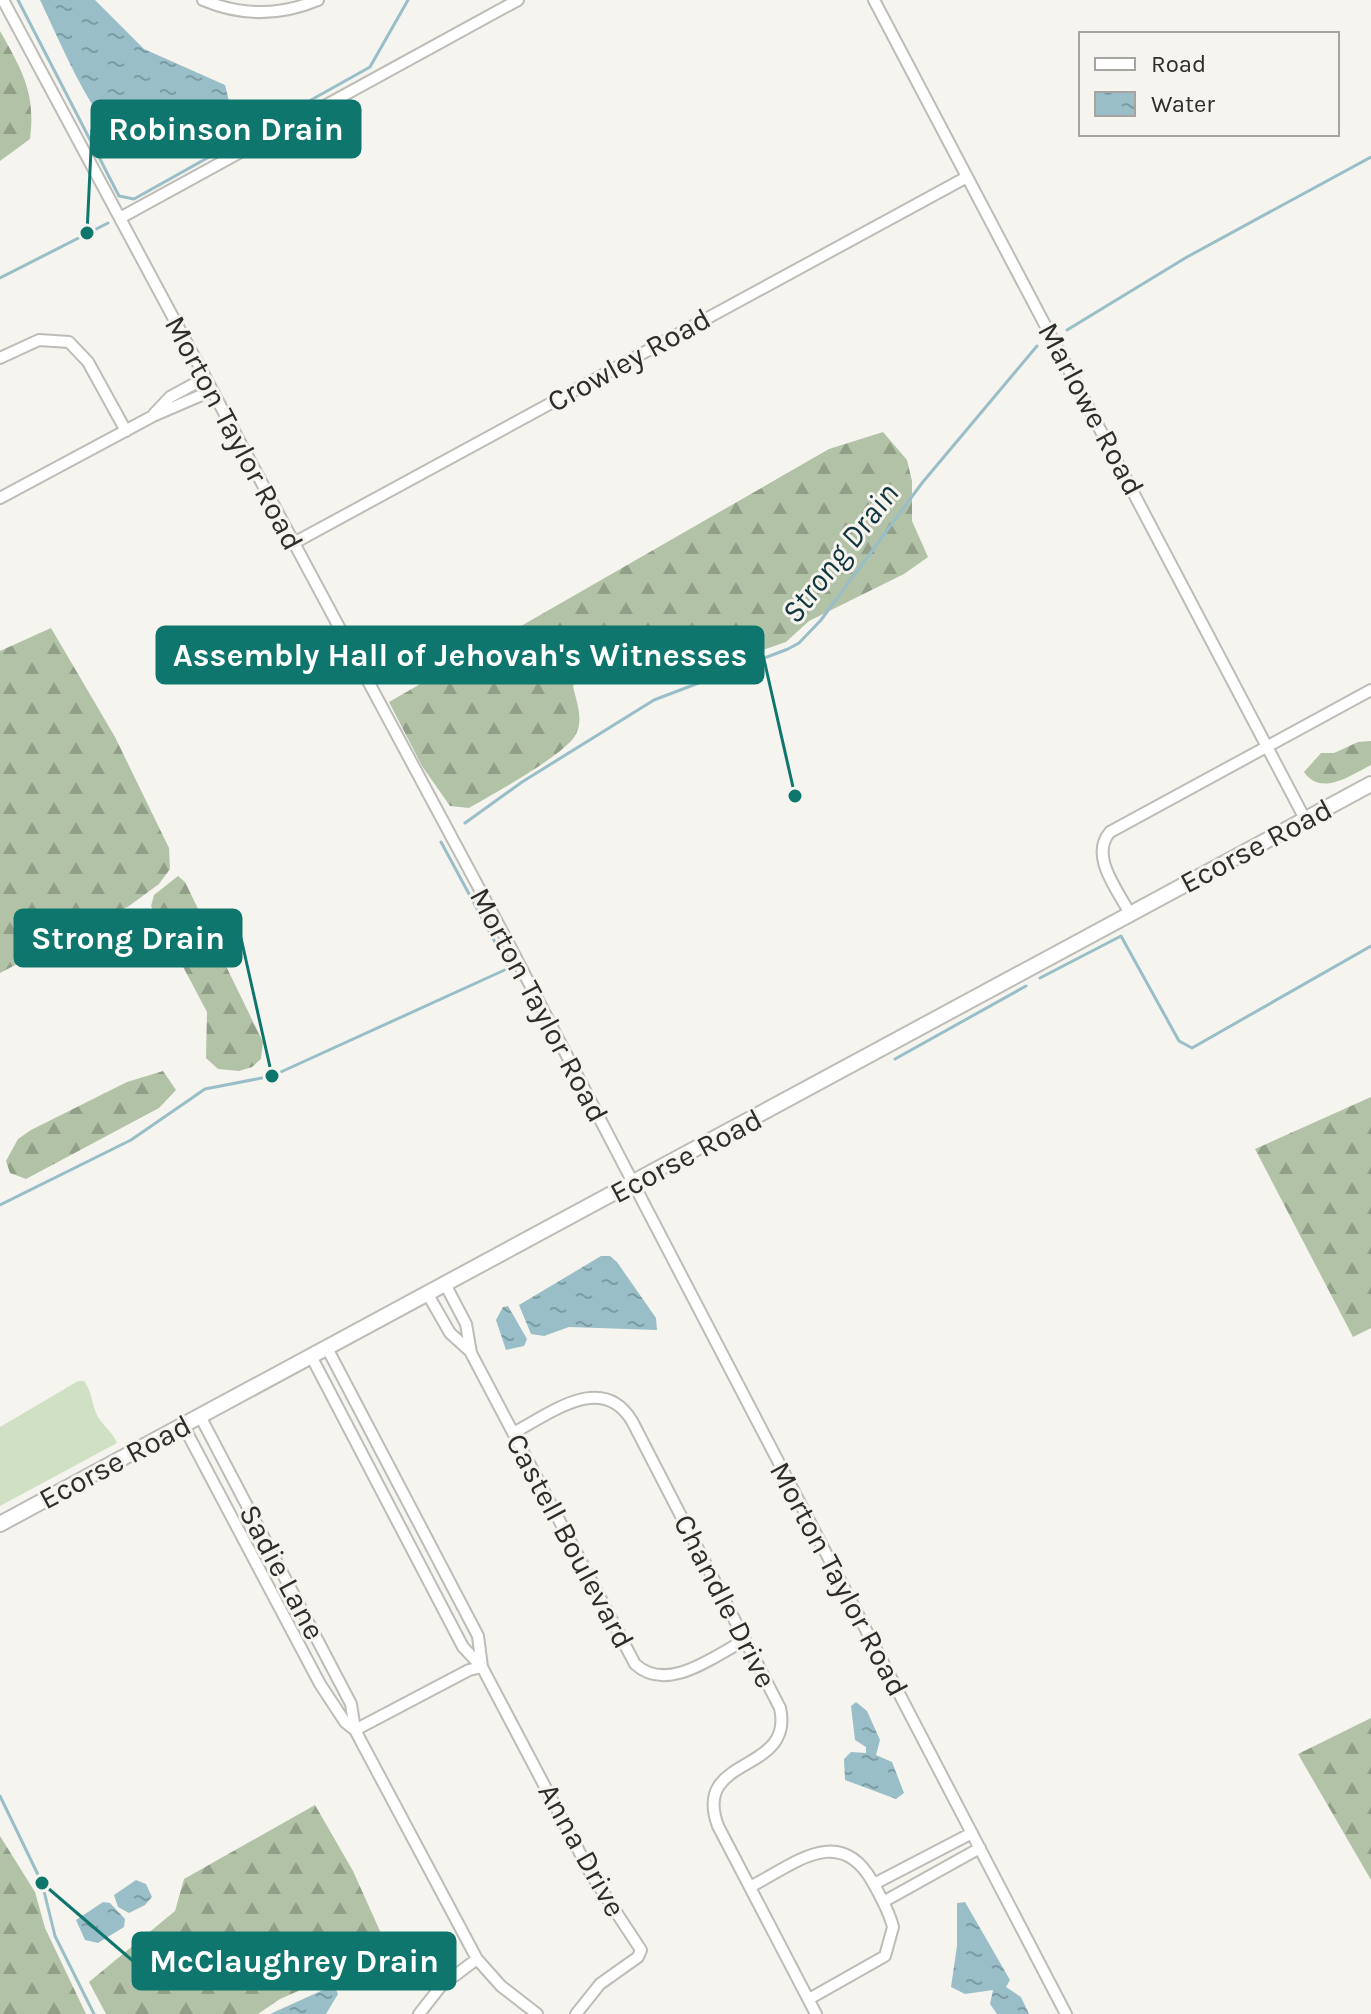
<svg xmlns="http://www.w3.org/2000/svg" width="1371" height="2014" font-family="Karla,sans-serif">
	<defs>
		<pattern id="forest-firs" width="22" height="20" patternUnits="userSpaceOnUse" patternTransform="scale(2)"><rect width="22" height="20" fill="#b2c2a7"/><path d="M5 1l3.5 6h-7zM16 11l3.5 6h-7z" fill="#919e88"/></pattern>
		<pattern id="water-ripples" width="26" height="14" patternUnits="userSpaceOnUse" patternTransform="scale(2)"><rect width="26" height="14" fill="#99bec7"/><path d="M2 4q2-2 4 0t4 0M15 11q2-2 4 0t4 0" fill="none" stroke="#7d9ba2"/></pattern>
	</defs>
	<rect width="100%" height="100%" fill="#f6f4ef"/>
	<!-- grass -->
	<path fill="#d0e0c5" d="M78 1381H84C93 1393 91 1404 98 1417 104 1427 112 1431 117 1443L0 1506V1427Z"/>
	<!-- forest -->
	<path fill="url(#forest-firs)" d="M0 31C22 70 36 93 30 139L0 161Z
		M883 432 907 460 912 481V521L928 557 904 574 809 621 786 642 683 677 651 647C611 648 596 653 573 686 576 701 584 719 576 734 568 753 490 796 469 808L450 806 422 766 389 702 829 449Z
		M51 628 115 737 169 848 170 869 159 884 129 906 0 973V651Z
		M1371 741V765C1351 775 1321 797 1304 772L1321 753H1334L1358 742Z
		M178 876 185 882 263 1042 261 1059 252 1067 239 1071 218 1069 206 1058 207 1012 151 906 154 895Z
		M163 1071 176 1090 159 1108 26 1179 10 1173 6 1161 18 1139 31 1130 127 1082Z
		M1371 1097V1328L1353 1337 1255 1149Z
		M1371 1718V1880L1298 1754Z
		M315 1805 353 1871 384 1940 355 1966 280 1999 258 2014H106L89 1982 175 1911 184 1879Z
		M0 1836 35 1892 45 1928 86 2014H0Z"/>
	<!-- water -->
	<path fill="url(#water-ripples)" d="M40 0H95L144 49 225 85 230 105C218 127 198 146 173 149 155 152 135 151 120 139 90 115 58 37 40 0Z
		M601 1256H610L617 1262 656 1318 657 1330 569 1327 544 1336 531 1334 519 1305Z
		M508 1306 527 1339 524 1346 506 1350 496 1320 503 1307Z
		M856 1702 867 1711 880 1740 876 1755 892 1762 904 1793 896 1799 845 1780 844 1759 851 1752 866 1753V1747L855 1740 851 1706Z
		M136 1880 146 1884 152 1897 145 1905 129 1913 118 1907 114 1895Z
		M103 1902 110 1903 125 1919 124 1927 98 1943 85 1940 76 1920Z
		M965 1902 1010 1980 1006 1987 1021 1997 1029 2014H997L990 2004 993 1990 965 1994 951 1987 957 1946V1903Z
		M334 1985 338 1994 326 2014H270Z"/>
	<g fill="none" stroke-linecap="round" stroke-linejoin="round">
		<!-- stream -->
		<path stroke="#99bec7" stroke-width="3" d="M18 0 119 196 134 199 370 67 408 0
			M0 278 108 223
			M1067 330 1187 257 1371 157
			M465 823 522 782 654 700 788 649 799 643 821 620 922 483 1037 346
			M1040 978 1121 936 1179 1041 1192 1048 1371 946
			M895 1059 1026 986
			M0 1205 131 1140 205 1089 272 1076 509 968 441 842
			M0 1796 42 1883 55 1936 94 2014"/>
		<defs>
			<path id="minor" d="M3 0 503 933 1066 2014
				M203 0C241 16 280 16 318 0
				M874 0 1305 819
				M120 218 518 0
				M0 358 39 340 69 342 88 362 126 431
				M154 414 170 397 205 378
				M0 498 153 416 211 391
				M292 544 967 177
				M1130 914C1118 890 1089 856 1110 832L1371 690
				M445 1284 466 1324 471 1353 635 1664C667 1694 714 1656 745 1640
				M427 1293 450 1333 471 1352
				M327 1348 478 1636 482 1667
				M311 1356 463 1647 482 1667 591 1874 641 1950 638 1957 600 1984 576 2014
				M200 1416 351 1704 355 1730
				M183 1425 320 1684 345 1722 355 1730 477 1959 501 1986 537 2014
				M513 1433C550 1414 602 1371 632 1421L780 1708C795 1775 691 1754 718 1826L816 2014
				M355 1730 469 1670 482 1667
				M874 1884 972 1833
				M750 1887C793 1865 839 1823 872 1881 880 1895 889 1911 893 1927L885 1956 809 1999
				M883 1902 980 1848
				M419 2014 441 1986 477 1959"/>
			<path id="major" d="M0 1524 1371 784"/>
		</defs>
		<!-- minor casing -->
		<use href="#minor" stroke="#bebcb7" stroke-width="14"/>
		<!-- major casing -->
		<use href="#major" stroke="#bebcb7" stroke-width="18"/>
		<!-- minor -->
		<use href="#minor" stroke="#fff" stroke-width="10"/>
		<!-- major -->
		<use href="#major" stroke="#fff" stroke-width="14"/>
	</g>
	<g text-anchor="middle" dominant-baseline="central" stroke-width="6" stroke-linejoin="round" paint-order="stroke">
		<!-- street labels -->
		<g font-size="30" fill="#2e2d2b" stroke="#f6f4ef">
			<text transform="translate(629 360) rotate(-29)">Crowley Road</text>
			<text transform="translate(1091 409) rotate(62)">Marlowe Road</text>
			<text transform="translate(234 433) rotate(62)">Morton Taylor Road</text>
			<text transform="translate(1256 846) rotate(-28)">Ecorse Road</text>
			<text transform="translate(539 1005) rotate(62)">Morton Taylor Road</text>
			<text transform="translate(686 1156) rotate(-28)">Ecorse Road</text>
			<text transform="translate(115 1462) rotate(-28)">Ecorse Road</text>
			<text transform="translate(570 1541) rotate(62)">Castell Boulevard</text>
			<text transform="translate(282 1572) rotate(62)">Sadie Lane</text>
			<text transform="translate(839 1579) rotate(62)">Morton Taylor Road</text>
			<text transform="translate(725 1601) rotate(63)">Chandle Drive</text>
			<text transform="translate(582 1850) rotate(61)">Anna Drive</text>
		</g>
		<!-- water labels -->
		<g font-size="32" font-style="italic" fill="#12363e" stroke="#f6f4ef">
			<text transform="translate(840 553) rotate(-52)">Strong Drain</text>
		</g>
	</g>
	<!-- callouts -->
	<path fill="none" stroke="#0f766e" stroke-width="3" d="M87 233L92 129M795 796L763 655M272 1076L241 938M42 1883L133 1961"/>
	<g fill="#0f766e" stroke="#f6f4ef" stroke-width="3">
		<circle cx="87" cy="233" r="8"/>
		<circle cx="795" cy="796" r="8"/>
		<circle cx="272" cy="1076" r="8"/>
		<circle cx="42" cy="1883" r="8"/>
	</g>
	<g fill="#0f766e" stroke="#0f766e" stroke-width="3">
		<rect x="92" y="101" width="268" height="56" rx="8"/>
		<rect x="157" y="627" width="606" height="56" rx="8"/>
		<rect x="15" y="910" width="226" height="56" rx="8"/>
		<rect x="133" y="1933" width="322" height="56" rx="8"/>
	</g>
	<g font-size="32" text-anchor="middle" font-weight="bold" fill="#fff">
		<text x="226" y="140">Robinson Drain</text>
		<text x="460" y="666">Assembly Hall of Jehovah's Witnesses</text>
		<text x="128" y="949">Strong Drain</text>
		<text x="294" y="1972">McClaughrey Drain</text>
	</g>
	<!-- legend -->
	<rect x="1079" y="32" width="260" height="104" fill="#f6f4ef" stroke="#a6a4a1" stroke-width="2"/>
	<rect x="1095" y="58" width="40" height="12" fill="#ffffff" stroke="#a6a4a1" stroke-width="2"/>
	<text x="1151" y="72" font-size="24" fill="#2e2d2b">Road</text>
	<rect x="1095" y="92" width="40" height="24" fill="url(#water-ripples)" stroke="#a6a4a1" stroke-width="2"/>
	<text x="1151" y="112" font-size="24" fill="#2e2d2b">Water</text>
</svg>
